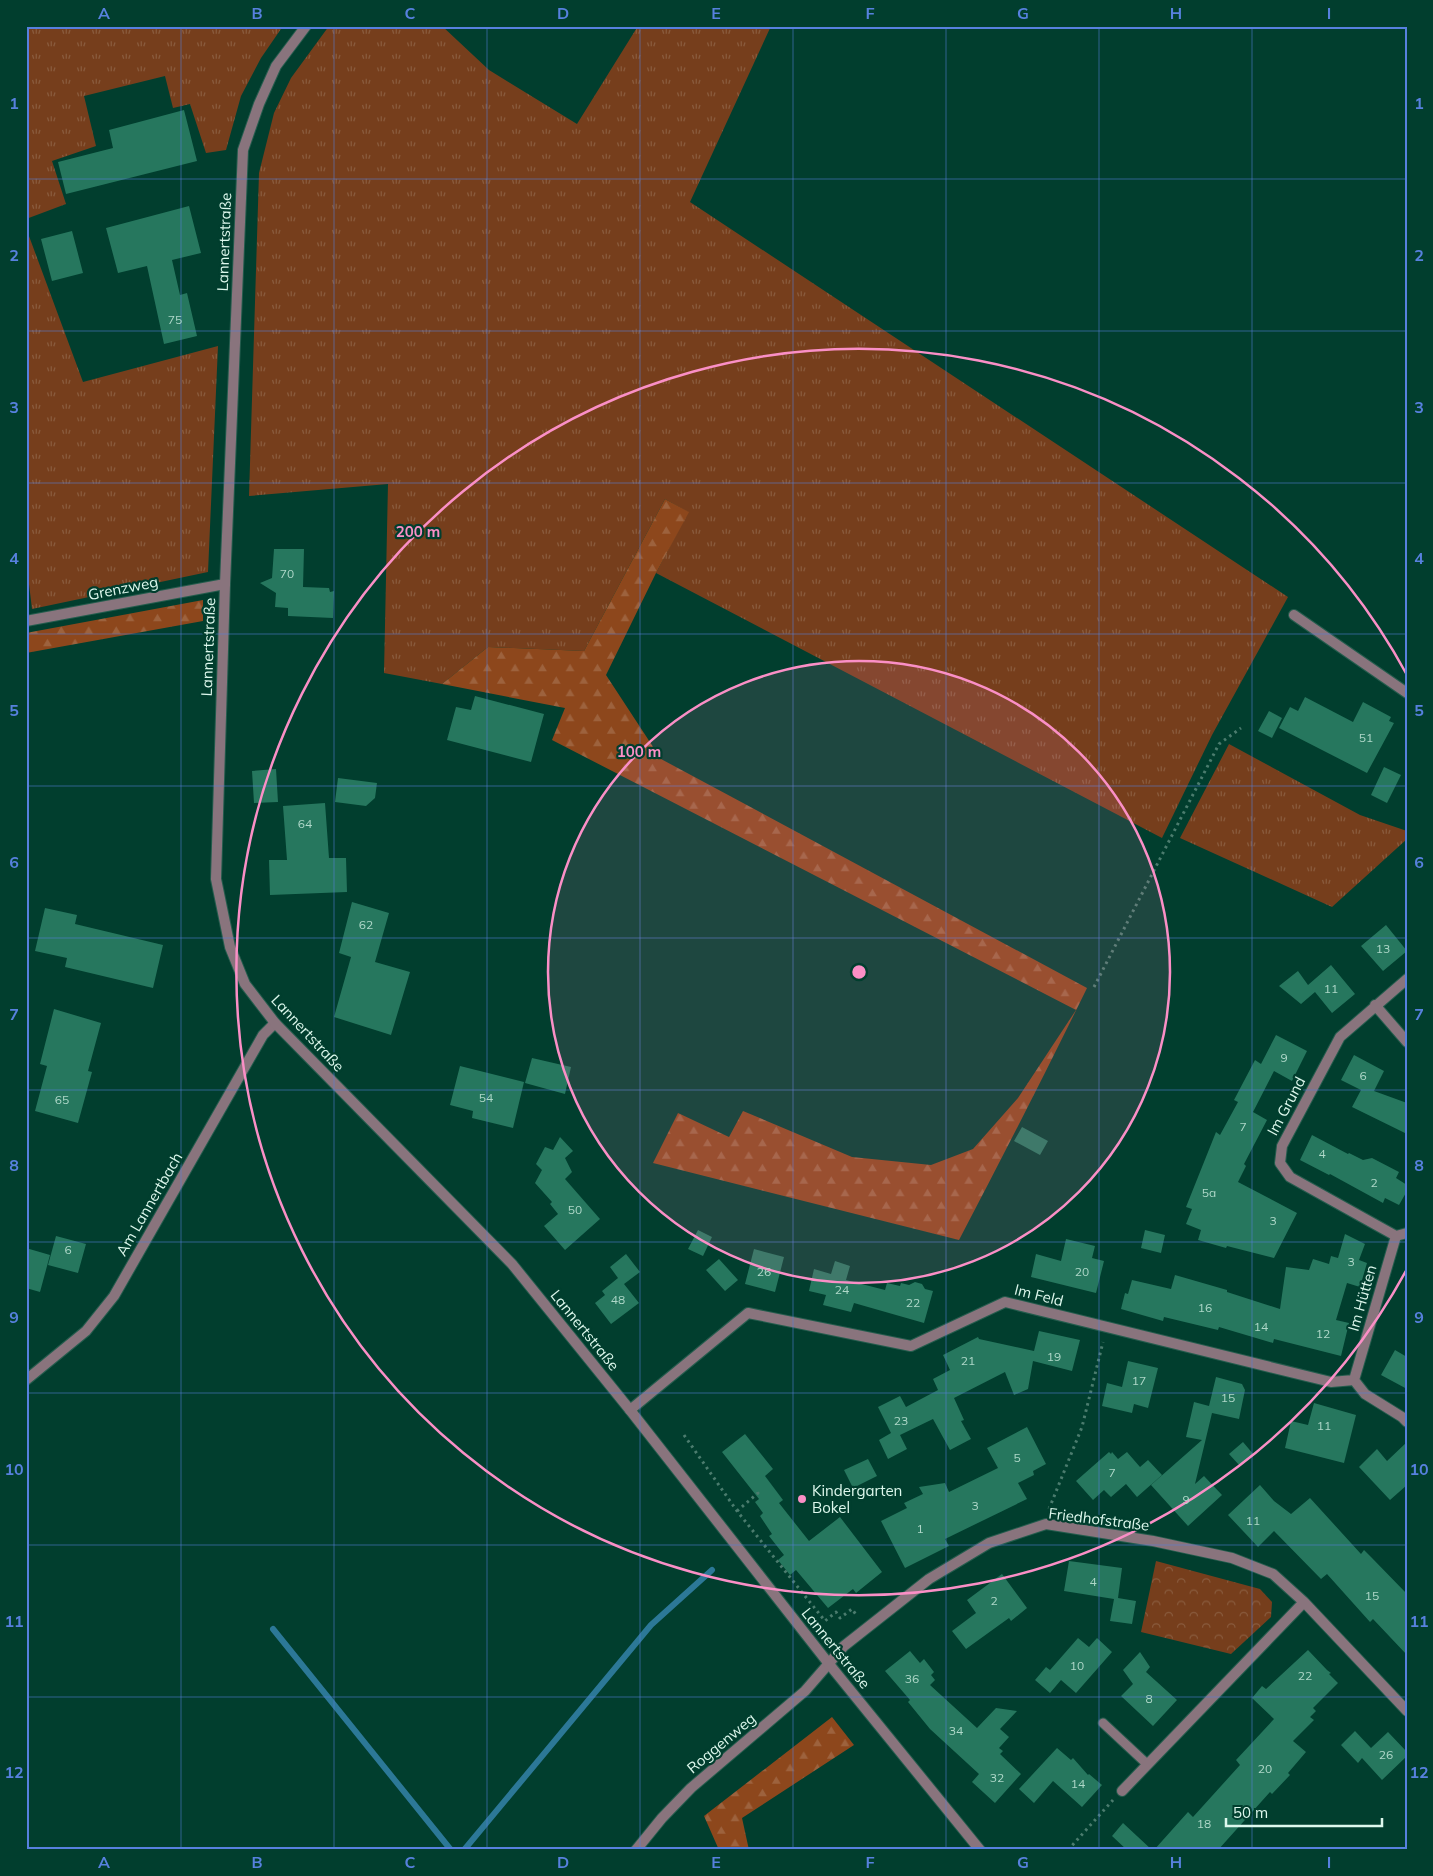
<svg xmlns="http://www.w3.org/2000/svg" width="1433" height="1876" font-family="Mulish,sans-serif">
	<defs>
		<pattern id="grass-tufts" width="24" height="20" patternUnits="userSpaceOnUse" patternTransform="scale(1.25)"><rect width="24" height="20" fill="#763e1c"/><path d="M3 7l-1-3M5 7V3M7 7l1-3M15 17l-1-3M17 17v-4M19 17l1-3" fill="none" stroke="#895b3d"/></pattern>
		<pattern id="forest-firs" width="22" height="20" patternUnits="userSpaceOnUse" patternTransform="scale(1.25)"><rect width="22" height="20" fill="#8d471c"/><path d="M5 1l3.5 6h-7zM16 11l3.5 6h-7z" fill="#9d623d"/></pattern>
		<pattern id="park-crowns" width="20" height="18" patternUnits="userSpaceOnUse" patternTransform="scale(1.25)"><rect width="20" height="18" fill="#763e1c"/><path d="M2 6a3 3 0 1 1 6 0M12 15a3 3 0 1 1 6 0" fill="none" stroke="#895b3d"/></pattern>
	</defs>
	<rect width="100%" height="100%" fill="#013e2e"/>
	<!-- grass -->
	<path fill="url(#grass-tufts)" d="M26 26H283L261 58 241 96 226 150 206 153 190 104 173 108 165 76 84 96 96 146 52 161 66 204 26 219Z
		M329 26H442L489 70 577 124 638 26H771L690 202 1288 597 1212 735 1162 838 656 573 688 512 665 499 584 651 488 647 442 684 384 673 388 484 249 496 259 173 274 113 291 78Z
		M26 228 83 382 218 346 208 572 32 609 26 559Z
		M1229 744 1360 815 1407 831V839L1332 907 1180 838Z"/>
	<!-- forest -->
	<path fill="url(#forest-firs)" d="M665 499 689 512 656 573 606 675 661 759 1087 988C1046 1072 1003 1156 959 1240L653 1163 678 1113 729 1137 743 1111 852 1157 931 1165 973 1149 1018 1098 1076 1010 552 740 565 708 442 684 488 647 584 651Z
		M203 600V621L26 653V633Z
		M832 1717 854 1745 742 1818 749 1850H719L704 1816Z"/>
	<!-- park -->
	<path fill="url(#park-crowns)" d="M1156 1561 1260 1589 1272 1602 1271 1617 1231 1654 1141 1632Z"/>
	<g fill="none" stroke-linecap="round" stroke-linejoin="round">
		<!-- stream -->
		<path stroke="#2c7897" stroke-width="6" d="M273 1629 451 1850
			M464 1850 651 1625 712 1570"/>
	</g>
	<!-- building -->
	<path fill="#26775e" d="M184 110 197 161 66 194 58 162 113 148 109 130Z
		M189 206 201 253 172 260 180 295 187 293 197 336 164 344 147 266 118 273 106 228Z
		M72 231 83 273 52 281 41 239Z
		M274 549H304L303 587 329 588 330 592 334 591 333 618 288 616V608L275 607 276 593 260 583 272 578Z
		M475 696 544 714 531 762 447 740 456 707 471 710Z
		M1305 697 1353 722 1363 702 1391 717 1389 721 1394 723 1367 773 1279 728 1290 707 1298 711Z
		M1269 711 1282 718 1272 738 1258 731Z
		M1384 767 1401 775 1387 803 1371 795Z
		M276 769 278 802 254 803 252 771Z
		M338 778 377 783 375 798 366 806 335 802Z
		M325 803 329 858H346L347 892 270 895 269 860H287L283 806Z
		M352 902 389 913 375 962 410 972 391 1035 334 1017 351 957 339 953Z
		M45 908 77 915 75 924 163 945 153 988 65 967 67 958 35 951Z
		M1386 925 1407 951 1383 971 1361 946Z
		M1331 965 1355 994 1332 1013 1315 992 1301 1004 1279 986 1298 971 1308 985Z
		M54 1009 101 1023 88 1071 92 1072 78 1123 35 1111 47 1066 40 1064Z
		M1276 1035 1307 1051 1292 1081 1274 1071 1253 1112 1267 1120 1244 1164 1246 1166 1238 1182 1297 1213 1274 1258 1227 1246 1226 1248 1198 1240 1201 1230 1186 1224 1192 1209 1186 1207 1216 1132 1220 1135 1238 1102 1234 1100 1255 1060 1261 1064Z
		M1354 1055 1384 1071 1374 1091 1407 1103V1134L1352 1107 1361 1090 1341 1080Z
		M532 1058 571 1067 565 1094 525 1083Z
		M460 1066 524 1082 513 1128 472 1118 473 1111 450 1105Z
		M1022 1127 1048 1141 1040 1155 1014 1141Z
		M1312 1135 1348 1154 1349 1153 1363 1160 1372 1158 1399 1172 1396 1178 1407 1185V1191L1399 1205 1385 1198 1383 1203 1330 1174 1329 1175 1300 1160Z
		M560 1137 573 1151 565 1158 572 1172 565 1179 600 1219 565 1250 544 1226 558 1214 550 1204 552 1202 535 1183 542 1170 536 1164 545 1147 553 1150Z
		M698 1230 712 1237 703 1256 688 1249Z
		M1145 1230 1165 1235 1161 1253 1141 1248Z
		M1345 1234 1365 1244 1359 1260 1367 1263 1360 1287 1347 1283 1336 1320 1349 1323 1341 1356 1274 1339 1273 1343 1219 1327 1218 1330 1164 1317 1163 1321 1121 1309 1125 1293 1128 1294 1132 1280 1171 1289 1175 1275 1227 1290V1292L1280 1309 1286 1267 1309 1270 1313 1259 1329 1264 1331 1256 1338 1258Z
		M56 1236 86 1244 78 1273 48 1265Z
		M1066 1239 1095 1246 1092 1258 1104 1261 1096 1293 1031 1277 1036 1254 1061 1261Z
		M26 1248 50 1255 40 1292 26 1288Z
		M754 1249 784 1257 775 1292 745 1284Z
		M626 1254 640 1272 624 1284 639 1303 611 1324 595 1303 605 1295 602 1291 618 1278 610 1267Z
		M719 1259 738 1280 725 1291 706 1270Z
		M835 1261 850 1266 846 1280 885 1290 887 1283 900 1286 901 1283 909 1285 915 1282 922 1284 925 1289 933 1291 924 1323 854 1303 851 1312 823 1305 826 1295 809 1291 814 1269 831 1274Z
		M1039 1331 1080 1340 1072 1371 1033 1361 1028 1389 1014 1395 1005 1372 954 1398 964 1420 961 1421 971 1439 950 1450 933 1419 900 1435 907 1449 888 1459 879 1440 891 1433 878 1407 900 1396 906 1407 938 1390 933 1379 950 1370 943 1355 978 1337 979 1339 1034 1351Z
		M1395 1350 1407 1357V1389L1381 1375Z
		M1128 1361 1158 1368 1148 1408 1134 1404 1132 1413 1102 1406 1107 1383 1122 1387Z
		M1216 1377 1242 1384 1245 1390 1239 1419 1212 1413 1195 1484 1204 1476 1222 1495 1188 1526 1151 1485 1202 1440 1186 1437 1194 1402 1209 1406Z
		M1314 1403 1356 1415 1344 1463 1285 1448 1291 1421 1308 1425Z
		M1027 1427 1046 1464 1033 1471 1034 1475 1018 1483 1027 1499 945 1539 949 1546 905 1568 881 1521 907 1508 904 1503 923 1494 919 1487 945 1483 949 1492 998 1468 987 1448Z
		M745 1434 773 1469 765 1476 783 1500 779 1503 809 1541 840 1517 882 1572 856 1593 853 1589 828 1608 796 1570 790 1575 778 1560 784 1555 769 1536 772 1534 760 1516 763 1513 755 1502 759 1499 722 1452Z
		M1243 1442 1254 1455 1240 1466 1229 1454Z
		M1407 1442V1485L1390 1500 1359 1467 1377 1449 1387 1461Z
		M1109 1452 1111 1454 1112 1452 1118 1459 1127 1452 1140 1467 1148 1460 1162 1475 1137 1497 1126 1484 1111 1497 1104 1490 1093 1500 1076 1481Z
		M868 1459 877 1476 853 1488 844 1470Z
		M1260 1485 1274 1501 1291 1514 1310 1498 1361 1554 1364 1550 1372 1558 1407 1594V1655L1373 1619 1370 1622 1327 1574 1321 1579 1274 1531 1258 1547 1228 1515Z
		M1069 1561 1122 1568 1118 1598 1136 1601 1132 1624 1110 1621 1114 1599 1064 1591Z
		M1002 1574 1027 1608 1011 1621 1009 1618 966 1649 952 1631 976 1613 967 1600Z
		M1078 1638 1089 1647 1097 1638 1112 1652 1076 1693 1061 1680 1050 1693 1035 1680 1046 1667 1050 1670Z
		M1308 1650 1327 1670 1331 1673 1329 1674 1338 1683 1313 1708 1316 1711 1310 1717 1314 1720 1293 1741 1306 1752 1288 1773 1290 1775 1272 1794 1270 1792 1218 1850H1154L1188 1812 1193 1817 1240 1765 1236 1760 1274 1719 1252 1698 1262 1686 1266 1689Z
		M910 1651 920 1663 924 1659 934 1672 931 1675 935 1680 930 1685 977 1728 996 1708 1017 1711 1000 1729 1009 1737 999 1748 1003 1751 1000 1754 1021 1774 995 1803 972 1782 979 1774 930 1729 908 1702 910 1700 885 1671Z
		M1140 1652 1150 1667 1146 1672 1177 1700 1153 1726 1121 1696 1133 1684 1123 1670Z
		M1355 1731 1371 1748 1388 1732 1407 1752V1756L1382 1780 1362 1758 1358 1763 1341 1745Z
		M1057 1748 1071 1760 1073 1758 1088 1775 1089 1774 1102 1785 1082 1807 1053 1781 1034 1803 1019 1789Z
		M1123 1823 1152 1850H1127L1112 1836Z"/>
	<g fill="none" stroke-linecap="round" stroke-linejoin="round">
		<defs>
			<path id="service" d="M1103 1723 1147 1764"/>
			<path id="minor" d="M1294 615 1407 693
				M26 621 225 584
				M1375 1005 1407 1042
				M1396 1236 1290 1177 1280 1163 1282 1146 1340 1037 1407 979
				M26 1380 86 1331 114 1296 263 1035 275 1023
				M1354 1380 1396 1236 1407 1233
				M630 1410 748 1313 911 1346 1005 1302 1331 1382 1354 1380 1365 1394 1402 1417 1407 1422
				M1122 1791 1304 1602
				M636 1850 662 1818 691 1788 805 1691 844 1646 929 1579 989 1543 1046 1524 1153 1541 1232 1558 1273 1574 1304 1602 1407 1711"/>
			<path id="tertiary" d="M306 26 276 66 259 104 243 150 225 584 216 879 230 947 245 984 275 1023 512 1264 630 1410 829 1664 980 1850"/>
		</defs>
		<!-- service casing -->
		<use href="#service" stroke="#245c4d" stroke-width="11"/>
		<!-- minor casing -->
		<use href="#minor" stroke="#245c4d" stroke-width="12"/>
		<!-- tertiary casing -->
		<use href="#tertiary" stroke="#245c4d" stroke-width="12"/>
		<!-- path -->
		<path stroke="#4b7c6e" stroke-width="3" stroke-dasharray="2.5 4" stroke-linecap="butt" d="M1094 987 1219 744 1241 728
			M684 1435 737 1511 825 1621 836 1612 840 1618 852 1609 857 1616
			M1049 1509 1082 1427 1103 1342
			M737 1511 758 1493 756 1490
			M1068 1850 1113 1800"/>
		<!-- service -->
		<use href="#service" stroke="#89747d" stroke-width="9"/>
		<!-- minor -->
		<use href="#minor" stroke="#89747d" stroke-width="10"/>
		<!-- tertiary -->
		<use href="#tertiary" stroke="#89747d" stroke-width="10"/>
	</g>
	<!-- grid -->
	<path fill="none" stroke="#5781de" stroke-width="1" stroke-opacity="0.55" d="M181 26V1850M334 26V1850M487 26V1850M640 26V1850M793 26V1850M946 26V1850M1099 26V1850M1252 26V1850M26 179H1407M26 331H1407M26 483H1407M26 634H1407M26 786H1407M26 938H1407M26 1090H1407M26 1242H1407M26 1393H1407M26 1545H1407M26 1697H1407"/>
	<!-- distance rings -->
	<circle cx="859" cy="972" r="311" fill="#fa8fc6" fill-opacity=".12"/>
	<g fill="none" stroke="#fa8fc6" stroke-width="2.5">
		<circle cx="859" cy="972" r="311"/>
		<path d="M1407 1269A623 623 0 1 1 1407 675"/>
	</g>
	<!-- markers -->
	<circle fill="#fa8fc6" stroke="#013e2e" stroke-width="2" cx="802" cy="1499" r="5"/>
	<g text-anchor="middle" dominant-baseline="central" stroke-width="4.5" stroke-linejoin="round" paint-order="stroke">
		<!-- number labels -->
		<g font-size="12" fill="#afd8c9">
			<text x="175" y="319">75</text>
			<text x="287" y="573">70</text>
			<text x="1366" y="737">51</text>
			<text x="305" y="823">64</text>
			<text x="366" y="924">62</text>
			<text x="1383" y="948">13</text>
			<text x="1331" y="988">11</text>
			<text x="1284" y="1057">9</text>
			<text x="1363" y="1075">6</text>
			<text x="486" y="1097">54</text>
			<text x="62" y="1099">65</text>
			<text x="1243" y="1126">7</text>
			<text x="1322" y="1153">4</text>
			<text x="1374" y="1182">2</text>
			<text x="1209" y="1192">5a</text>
			<text x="575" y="1209">50</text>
			<text x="1273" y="1220">3</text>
			<text x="68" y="1249">6</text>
			<text x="1351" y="1261">3</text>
			<text x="764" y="1271">26</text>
			<text x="1082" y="1271">20</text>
			<text x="842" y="1289">24</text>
			<text x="618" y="1299">48</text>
			<text x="913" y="1302">22</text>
			<text x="1205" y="1307">16</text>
			<text x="1261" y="1326">14</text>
			<text x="1323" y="1333">12</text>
			<text x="1054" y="1356">19</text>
			<text x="968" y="1360">21</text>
			<text x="1139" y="1380">17</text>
			<text x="1228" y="1397">15</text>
			<text x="901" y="1420">23</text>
			<text x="1324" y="1425">11</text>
			<text x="1017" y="1457">5</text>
			<text x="1112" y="1472">7</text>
			<text x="1186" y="1499">9</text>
			<text x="975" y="1505">3</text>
			<text x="1253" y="1520">11</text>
			<text x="920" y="1528">1</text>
			<text x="1093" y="1581">4</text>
			<text x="1372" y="1595">15</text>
			<text x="994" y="1600">2</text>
			<text x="1077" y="1665">10</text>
			<text x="1305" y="1675">22</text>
			<text x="912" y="1678">36</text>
			<text x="1149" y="1698">8</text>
			<text x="956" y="1730">34</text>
			<text x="1386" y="1754">26</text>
			<text x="1265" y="1768">20</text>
			<text x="997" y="1777">32</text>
			<text x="1078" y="1783">14</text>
			<text x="1204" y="1823">18</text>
		</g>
		<!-- street labels -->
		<g font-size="15" fill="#ddf8ed" stroke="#013e2e">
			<text transform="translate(224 242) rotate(-88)">Lannertstraße</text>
			<text transform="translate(123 588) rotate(-11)">Grenzweg</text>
			<text transform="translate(208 647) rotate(-88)">Lannertstraße</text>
			<text transform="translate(308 1033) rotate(47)">Lannertstraße</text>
			<text transform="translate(1286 1106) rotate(-62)">Im Grund</text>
			<text transform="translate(149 1204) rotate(-60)">Am Lannertbach</text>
			<text transform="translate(1039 1295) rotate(14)">Im Feld</text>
			<text transform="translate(1362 1298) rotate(-74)">Im Hütten</text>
			<text transform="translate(585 1330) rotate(51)">Lannertstraße</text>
			<text transform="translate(1099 1519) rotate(7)">Friedhofstraße</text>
			<text transform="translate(836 1648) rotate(51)">Lannertstraße</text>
			<text transform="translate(721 1743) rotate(-40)">Roggenweg</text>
		</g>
		<!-- poi labels -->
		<g font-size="15" fill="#ddf8ed" stroke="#013e2e" text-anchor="start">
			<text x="812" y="1490">Kindergarten<tspan x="812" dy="17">Bokel</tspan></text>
		</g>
	</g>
	<circle cx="859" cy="972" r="8" fill="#fa8fc6" stroke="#013e2e" stroke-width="2.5"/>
	<g font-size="15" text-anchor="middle" font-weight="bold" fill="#fa8fc6" stroke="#013e2e" stroke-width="4.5" stroke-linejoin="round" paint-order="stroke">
		<text x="418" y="537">200 m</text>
		<text x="639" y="757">100 m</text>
	</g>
	<!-- border -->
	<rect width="1433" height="1876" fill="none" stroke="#013e2e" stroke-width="55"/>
	<!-- scale -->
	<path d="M1226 1818v8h156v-8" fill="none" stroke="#ddf8ed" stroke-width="2.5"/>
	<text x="1233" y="1818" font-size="15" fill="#ddf8ed" stroke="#013e2e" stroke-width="4" paint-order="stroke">50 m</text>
	<rect x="28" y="28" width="1378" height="1820" fill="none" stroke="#5781de" stroke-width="2"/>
	<g font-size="16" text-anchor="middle" font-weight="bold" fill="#5781de">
		<text x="104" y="19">A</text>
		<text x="257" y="19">B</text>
		<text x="410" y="19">C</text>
		<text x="563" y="19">D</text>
		<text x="716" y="19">E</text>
		<text x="870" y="19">F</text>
		<text x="1023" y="19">G</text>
		<text x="1176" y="19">H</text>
		<text x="1329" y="19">I</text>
		<text x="14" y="109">1</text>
		<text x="1419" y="109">1</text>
		<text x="14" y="261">2</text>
		<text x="1419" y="261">2</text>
		<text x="14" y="413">3</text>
		<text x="1419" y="413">3</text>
		<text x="14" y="564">4</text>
		<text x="1419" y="564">4</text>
		<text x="14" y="716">5</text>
		<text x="1419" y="716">5</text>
		<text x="14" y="868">6</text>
		<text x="1419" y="868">6</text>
		<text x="14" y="1020">7</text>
		<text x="1419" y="1020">7</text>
		<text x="14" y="1171">8</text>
		<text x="1419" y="1171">8</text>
		<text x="14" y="1323">9</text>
		<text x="1419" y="1323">9</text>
		<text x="14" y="1475">10</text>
		<text x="1419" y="1475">10</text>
		<text x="14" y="1627">11</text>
		<text x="1419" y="1627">11</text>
		<text x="14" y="1778">12</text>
		<text x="1419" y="1778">12</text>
		<text x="104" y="1868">A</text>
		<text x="257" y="1868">B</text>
		<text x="410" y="1868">C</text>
		<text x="563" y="1868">D</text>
		<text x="716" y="1868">E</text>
		<text x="870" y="1868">F</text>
		<text x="1023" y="1868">G</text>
		<text x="1176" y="1868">H</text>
		<text x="1329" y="1868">I</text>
	</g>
</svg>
